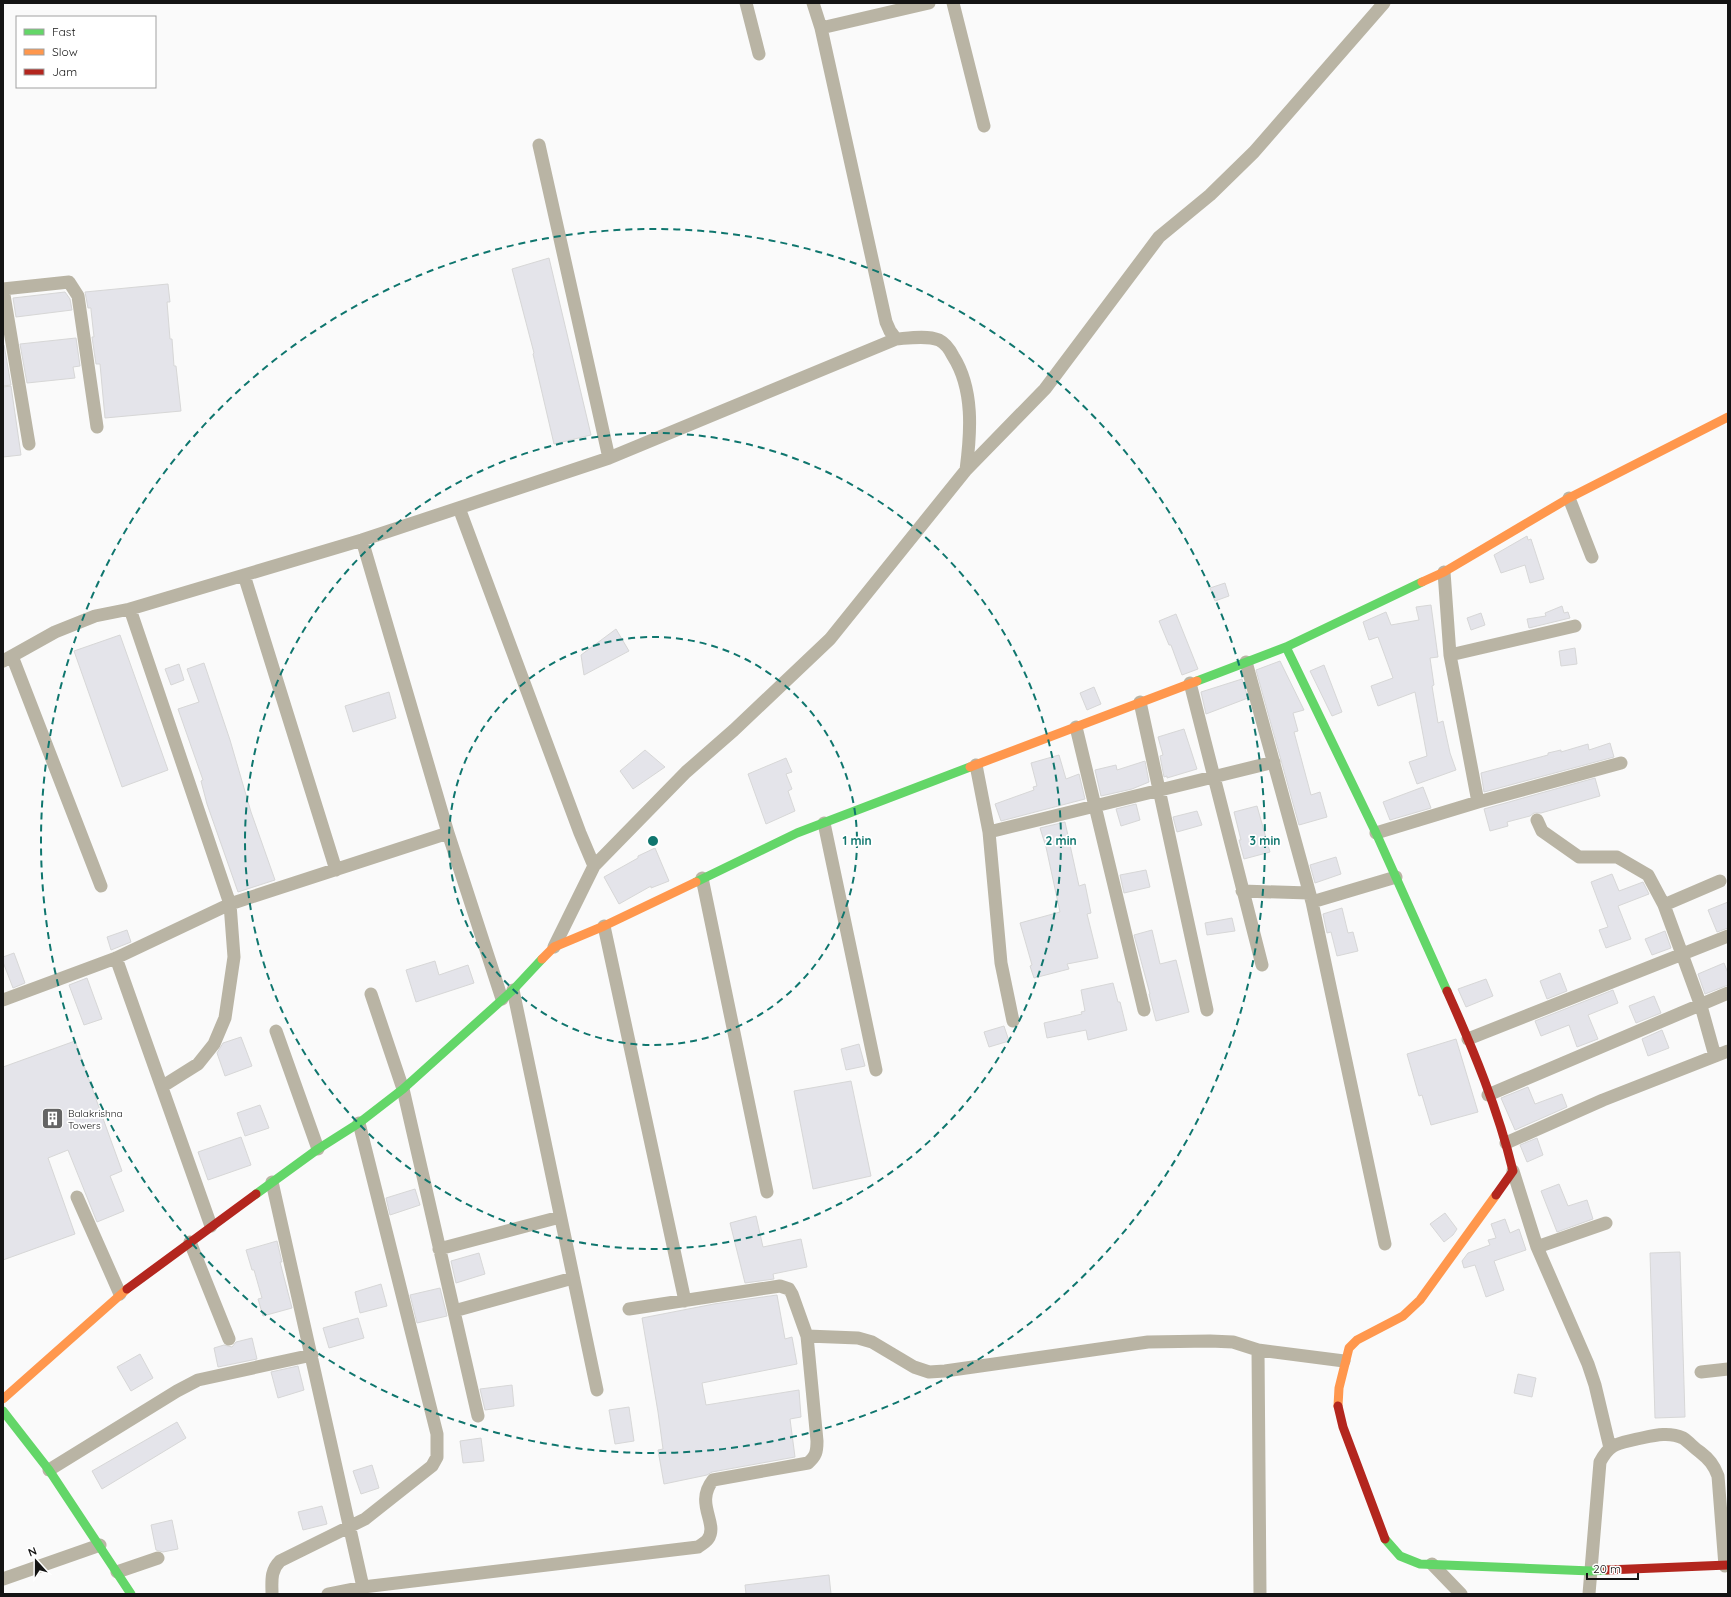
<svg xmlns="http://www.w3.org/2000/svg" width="1731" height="1597" font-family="Quicksand,sans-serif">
	<rect width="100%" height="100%" fill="#fafafa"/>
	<!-- building -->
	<path fill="#e4e4ea" stroke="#d7d7d7" d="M549 258 591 435 554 444 533 354 534 353 512 269Z
		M168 284 170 302H167L170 339H172L174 366H176L181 411 105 418 100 364H96L92 337H94L91 310V308H88L85 292Z
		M65 292 70 299 72 310 16 317 13 298Z
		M76 338 80 366 73 367 75 378 27 383 20 344Z
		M3 345H4L11 385 3 386Z
		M11 386 21 455 3 457V387Z
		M1527 536 1528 540 1531 539 1544 579 1530 583 1525 565 1501 573 1494 555Z
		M1225 583 1229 596 1215 601 1210 588Z
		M1431 605 1438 657 1430 658 1434 685 1432 686 1438 723 1443 721 1450 753 1456 770 1417 784 1409 762 1427 756 1415 692 1378 706 1371 686 1393 678 1378 637 1369 640 1363 622 1386 612 1391 625 1419 620 1416 607Z
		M1562 606 1564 613 1568 612 1570 618 1529 628 1527 619 1546 616 1545 613Z
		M1481 613 1485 625 1471 630 1467 618Z
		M1176 614 1198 669 1182 675 1171 645H1169L1159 621Z
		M616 629 629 651 584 675 581 655Z
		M120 635 168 770 122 787 74 651Z
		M1575 648 1577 664 1561 666 1559 651Z
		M1280 661 1304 710 1293 713 1298 731 1294 732 1311 795 1320 792 1327 817 1299 825 1256 670Z
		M204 663 230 740 251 812 275 880 238 892 207 804 201 781 203 780 178 709 199 702 187 669Z
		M179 664 184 680 171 685 165 669Z
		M1324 665 1342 712 1332 716 1310 671Z
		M1242 679 1248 698 1206 714 1201 692Z
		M1094 687 1101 704 1087 710 1080 693Z
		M389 692 396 718 353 732 345 706Z
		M1184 729 1197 769 1167 778V776L1164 777 1160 756 1163 755 1158 737Z
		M1610 743 1614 757 1484 792 1481 773 1548 755V753L1561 750V752L1588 744 1589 750Z
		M645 750 665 767 633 789 620 771Z
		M1059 755 1066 779 1079 774 1085 799 1001 821 995 804 1034 790 1033 787 1037 786 1031 763Z
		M786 758 792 772 786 774 792 789 788 791 795 811 766 824 748 774Z
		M1145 761 1149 782 1132 789 1101 796 1095 770 1116 765 1117 770Z
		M1595 778 1600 796 1541 813H1534L1530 816 1507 822 1508 826 1490 831 1484 809Z
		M1423 787 1431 808 1390 820 1383 802Z
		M1136 804 1140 820 1121 826 1116 809Z
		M1257 806 1270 852 1244 859 1239 840H1241L1234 812Z
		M1197 811 1202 825 1177 832 1173 817Z
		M1065 822 1079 886 1085 884 1091 913 1087 914 1098 958 1067 964 1069 969 1034 978 1030 966 1032 965 1020 923 1060 912 1046 847 1040 828Z
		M655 848 669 881 651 888V886L619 904 604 877 638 858V856Z
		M1336 857 1341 874 1315 883 1310 865Z
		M1146 870 1150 887 1124 893 1120 875Z
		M1612 874 1619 891 1643 882 1649 894 1618 906 1631 939 1606 948 1599 930 1608 927 1591 882Z
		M1728 902V928L1717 932 1708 910Z
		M1342 908 1348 933 1353 932 1358 951 1337 956 1331 932 1327 933 1323 914Z
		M1232 918 1235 931 1207 935 1205 923Z
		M127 930 131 942 111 950 107 937Z
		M1152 930 1160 964 1176 960 1189 1012 1156 1021 1149 994H1150L1134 935Z
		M1665 931 1671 948 1652 955 1645 939Z
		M14 953 25 983 13 988 3 962V957Z
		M435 961 439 975 468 965 474 983 416 1002 406 970Z
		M1724 963 1728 973V985L1705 994 1698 974Z
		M1560 973 1567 991 1547 999 1540 981Z
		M87 978 102 1019 84 1025 69 985Z
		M1486 979 1493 996 1466 1007 1458 989Z
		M1113 983 1118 1002H1120L1127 1030 1088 1040 1086 1030 1047 1038 1044 1023 1082 1014 1081 1012 1085 1011 1081 990Z
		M1613 990 1618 1003 1588 1015 1598 1039 1577 1047 1569 1025 1541 1036 1535 1021Z
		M1654 996 1661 1013 1636 1023 1629 1006Z
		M1004 1026 1009 1041 989 1047 984 1032Z
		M1662 1030 1669 1048 1648 1056 1642 1039Z
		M241 1037 252 1066 225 1076 217 1053 223 1043Z
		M1456 1039 1478 1112 1431 1125 1422 1095 1419 1096 1407 1054Z
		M75 1041 122 1171 110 1176 124 1211 97 1222 68 1150 48 1158 75 1234 3 1260V1067Z
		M859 1044 865 1066 846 1070 841 1049Z
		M851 1081 871 1176 813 1189 794 1091Z
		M1528 1087 1535 1104 1562 1094 1567 1107 1515 1130 1501 1098Z
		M260 1105 269 1128 245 1136 237 1113Z
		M241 1137 251 1165 208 1180 198 1152Z
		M1537 1138 1543 1155 1527 1162 1520 1145Z
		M1559 1184 1568 1206 1587 1200 1593 1219 1557 1232 1541 1191Z
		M415 1189 420 1205 390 1215 386 1198Z
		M1445 1213 1457 1229 1453 1235 1444 1242 1430 1224Z
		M756 1216 763 1247 801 1239 807 1267 773 1274 774 1279 745 1283 730 1223Z
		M1505 1219 1510 1233 1519 1229 1526 1250 1494 1261 1504 1290 1486 1297 1475 1265 1464 1268 1462 1261 1468 1253 1490 1245 1488 1240 1496 1238 1491 1224Z
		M277 1241 282 1262H280L292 1308 263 1316 258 1299 262 1298 254 1270H252L246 1250Z
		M1680 1252 1685 1417 1655 1418 1650 1253Z
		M479 1253 485 1274 456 1283 451 1261Z
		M381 1284 387 1306 360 1313 355 1292Z
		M440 1288 447 1316 417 1323 410 1295Z
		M777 1295 785 1339 792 1337 797 1364 702 1383 706 1405 799 1390 801 1417 790 1419 795 1457 712 1472 707 1475 664 1484 658 1450 663 1449 658 1412 642 1318 714 1304Z
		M358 1318 364 1338 329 1348 323 1328Z
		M252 1338 257 1359 218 1367 214 1348 224 1345 232 1347 236 1342Z
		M140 1354 153 1378 131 1391 117 1367Z
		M298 1366 304 1390 278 1398 271 1372Z
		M1518 1374 1536 1378 1532 1397 1514 1393Z
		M512 1385 514 1406 485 1410 480 1389Z
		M629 1407 634 1441 615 1444 609 1410Z
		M177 1422 186 1438 102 1489 92 1471Z
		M481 1438 484 1461 463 1463 460 1441Z
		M372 1465 379 1488 361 1494 353 1471Z
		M322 1506 327 1524 303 1530 298 1512Z
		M172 1520 178 1549 163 1552 156 1550 151 1525Z
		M829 1575 831 1594H746L745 1585Z"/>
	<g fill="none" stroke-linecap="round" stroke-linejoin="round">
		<!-- street -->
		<path stroke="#b9b4a4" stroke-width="13" d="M746 3 759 54
			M813 3 821 28 886 322 890 331 896 339
			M953 3 984 126
			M821 28 929 3
			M539 145 609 458
			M3 289 69 282 78 296 97 427
			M3 289 29 444
			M1569 498 1592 557
			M459 508 580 833 594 866
			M362 540 448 833 502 999
			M1444 572 1450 655 1478 802
			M244 575 336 870
			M130 609 230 904 234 957 225 1018 214 1044 198 1064 163 1086
			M1450 655 1575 626
			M12 656 101 886
			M3 661 55 632 95 616 130 609 362 540 609 458 896 339C909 338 927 335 939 340 945 343 950 350 953 356 974 389 971 432 966 470
			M1246 662 1312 902 1385 1244
			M1190 683 1262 965
			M1140 702 1207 1010
			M1076 727 1144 1010
			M976 765 989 832 1001 963 1013 1021
			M1537 820 1542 831 1579 857H1617L1648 875 1664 905
			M824 823 876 1070
			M989 832 1274 762
			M1376 833 1478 802 1621 763
			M702 878 767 1192
			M1242 891 1309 893
			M1312 902 1396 877
			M604 926 685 1301
			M554 947 594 866 686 772 734 730 830 639 966 470 1045 389 1159 237 1210 195 1254 152 1384 3
			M116 958 211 1226
			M513 990 597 1390
			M371 994 403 1089 478 1416
			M3 1000 116 958 230 904 448 833
			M276 1031 318 1149
			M1468 1039 1728 936
			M1715 1056 1701 1006 1664 905 1720 881
			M1488 1095 1728 993
			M1506 1143 1603 1100 1728 1051
			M1513 1171 1537 1247 1606 1223
			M272 1182 363 1587 362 1594
			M77 1197 120 1294
			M190 1242 229 1339
			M1537 1247 1588 1364 1595 1385 1610 1448
			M439 1249 560 1217
			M454 1311 573 1278
			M807 1336 858 1338 872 1342 914 1367 929 1372 945 1371 1148 1342 1210 1341 1233 1342 1258 1350 1344 1361
			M1258 1350 1260 1594
			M1701 1372 1728 1369
			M49 1470 177 1391 198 1380 312 1355
			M1432 1564 1461 1594
			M117 1572 158 1558
			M3 1579 100 1545
			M272 1594C272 1581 270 1571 280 1561L365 1519 432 1466 437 1457V1434L359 1123
			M328 1594 363 1587 698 1547C701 1545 706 1542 708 1539 719 1523 694 1504 713 1480L808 1463C816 1456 817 1452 817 1441L807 1336 792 1294 789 1289 780 1286 629 1309
			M1589 1594 1600 1462C1610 1443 1617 1444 1637 1439 1652 1436 1668 1431 1683 1438 1689 1442 1694 1448 1700 1452 1709 1459 1714 1465 1718 1476L1725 1566"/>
		<!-- fast -->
		<path stroke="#63d668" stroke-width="9" d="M1286 647 1376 833 1447 991
			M1197 681 1286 647 1422 582
			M696 882 797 833 970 767
			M256 1194 318 1149 359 1123 403 1089 513 990 542 959
			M3 1411 49 1470 131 1594
			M1385 1539 1400 1556 1420 1564 1591 1571 1607 1570"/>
		<!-- slow -->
		<path stroke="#ff974d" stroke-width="9" d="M1422 582 1444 572 1569 498 1728 417
			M970 767 1197 681
			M542 959 554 947 604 926 696 882
			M3 1399 127 1289
			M1338 1406 1339 1388 1349 1348 1357 1340 1403 1316 1420 1300 1496 1195"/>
		<!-- jam -->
		<path stroke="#b3261e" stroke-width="9" d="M1447 991C1473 1049 1498 1109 1513 1171L1496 1195
			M127 1289 256 1194
			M1338 1406 1343 1427 1385 1539
			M1607 1570 1728 1565"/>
	</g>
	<!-- distance rings -->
	<g fill="none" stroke="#0f766e" stroke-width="2" stroke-dasharray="7 5">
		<circle cx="653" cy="841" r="204"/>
		<circle cx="653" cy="841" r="408"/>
		<circle cx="653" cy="841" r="612"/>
	</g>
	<!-- icons -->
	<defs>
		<symbol id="building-square" viewBox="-11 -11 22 22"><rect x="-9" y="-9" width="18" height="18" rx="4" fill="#646464" stroke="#fff"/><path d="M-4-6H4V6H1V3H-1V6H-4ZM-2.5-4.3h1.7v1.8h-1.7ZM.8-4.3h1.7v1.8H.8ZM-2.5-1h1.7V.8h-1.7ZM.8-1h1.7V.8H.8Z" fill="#fff"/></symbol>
	</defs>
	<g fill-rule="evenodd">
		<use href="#building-square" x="40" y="1106" width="25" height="25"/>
	</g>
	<g text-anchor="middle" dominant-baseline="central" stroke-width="3.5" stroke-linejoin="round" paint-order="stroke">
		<!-- poi labels -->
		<g font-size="10" fill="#141414" stroke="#fff" text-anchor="start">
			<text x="68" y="1113">Balakrishna<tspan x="68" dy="12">Towers</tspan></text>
		</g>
	</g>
	<circle cx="653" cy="841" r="6" fill="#0f766e" stroke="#fff" stroke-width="2"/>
	<g font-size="12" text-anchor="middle" font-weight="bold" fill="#0f766e" stroke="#fff" stroke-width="3.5" stroke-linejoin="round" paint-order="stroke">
		<text x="857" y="845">1 min</text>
		<text x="1061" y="845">2 min</text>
		<text x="1265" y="845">3 min</text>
	</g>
	<!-- border -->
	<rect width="1731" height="1597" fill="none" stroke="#141414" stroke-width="8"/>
	<!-- legend -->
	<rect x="16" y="16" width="140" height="72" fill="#ffffff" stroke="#a1a1a1"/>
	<rect x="24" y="29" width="20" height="6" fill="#63d668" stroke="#a1a1a1"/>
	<text x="52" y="36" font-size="12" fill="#141414">Fast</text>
	<rect x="24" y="49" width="20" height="6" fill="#ff974d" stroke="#a1a1a1"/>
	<text x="52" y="56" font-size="12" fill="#141414">Slow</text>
	<rect x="24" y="69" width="20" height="6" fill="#b3261e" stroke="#a1a1a1"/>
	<text x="52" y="76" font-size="12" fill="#141414">Jam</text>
	<!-- north arrow -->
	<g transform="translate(36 1561) rotate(339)" stroke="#ffffff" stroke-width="3" paint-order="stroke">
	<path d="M0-3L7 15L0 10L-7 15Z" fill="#141414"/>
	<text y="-6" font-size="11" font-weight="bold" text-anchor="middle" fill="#141414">N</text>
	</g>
	<!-- scale -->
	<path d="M1587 1573v6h51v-6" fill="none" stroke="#141414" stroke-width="2"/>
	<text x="1593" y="1573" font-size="12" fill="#141414" stroke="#ffffff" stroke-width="3" paint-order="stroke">20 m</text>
</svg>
